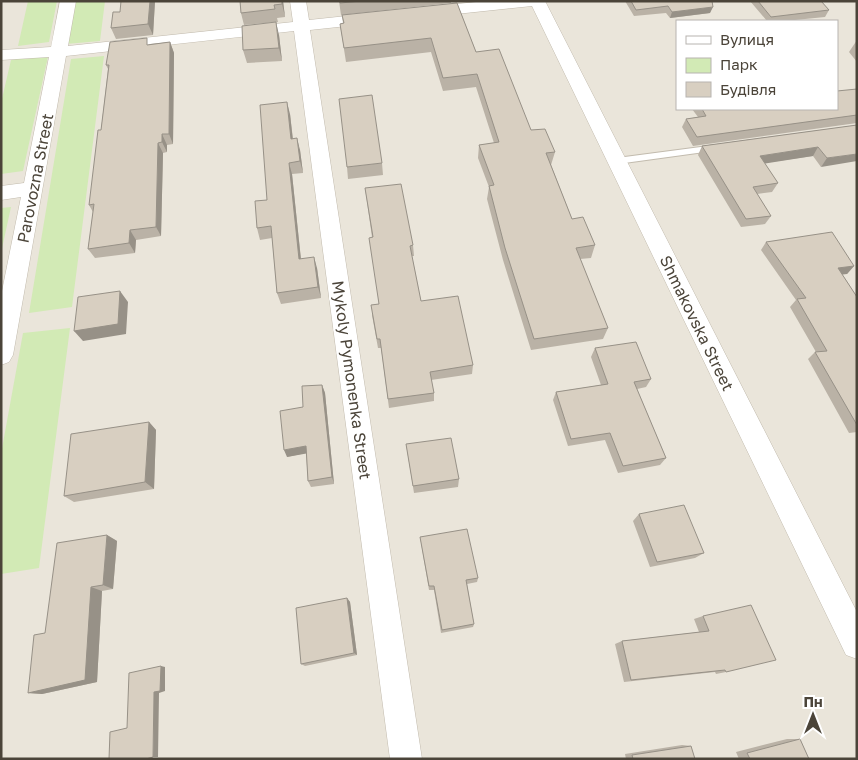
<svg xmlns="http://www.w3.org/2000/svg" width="858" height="760" font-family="'Golos Text',sans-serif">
	<rect width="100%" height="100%" fill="#f6f3ec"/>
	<!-- residential -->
	<path fill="#eae5da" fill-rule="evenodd" d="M1 1H857V759H1ZM677 21H837V109H677Z"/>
	<!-- green -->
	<path fill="#d2eab5" d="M28 1H57L49 42 18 46Z
		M74 1H105L100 41 66 44Z
		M49 52 23 171 1 174V103L11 60Z
		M104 56 72 307 29 313 71 59Z
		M11 207 1 253V208Z
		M70 328 39 568 1 574V454L23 333Z"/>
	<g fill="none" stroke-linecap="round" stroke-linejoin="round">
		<defs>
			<path id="lane" d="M716 145 719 146V150L617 164 612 161 617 158Z"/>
			<path id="street" d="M60 1H76L68 46 293 22 290 1H306L309 20 375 13 381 15 383 18 381 21 375 23 310 30 422 759H390L294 31 66 56 13 355 9 362 1 365V296L21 197 1 200V186L24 183 49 57 1 60V50L51 47Z
				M486 1H545L857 612V659L846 655 532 6 428 17 423 15 420 12 423 9 428 7Z"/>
		</defs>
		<!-- lane casing -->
		<use href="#lane" stroke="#c2bbae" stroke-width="2"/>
		<!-- street casing -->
		<use href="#street" stroke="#c2bbae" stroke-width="1"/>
		<!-- lane -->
		<use href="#lane" fill="#fff" fill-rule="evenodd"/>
		<!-- street -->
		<use href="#street" fill="#fff" fill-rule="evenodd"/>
	</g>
	<!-- wall -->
	<path fill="#bab2a6" d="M155 1 153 35 116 39 111 28 120 12Z
		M240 1H283L285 17 277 18 278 22 244 25 241 13Z
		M339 1H451V3L341 15Z
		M625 1H712L710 13 670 18 666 13 634 16Z
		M750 1H821L829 10 825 17 785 21H767Z
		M457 3 476 52 531 130 555 152 551 165 572 219 595 245 591 258 580 259 608 328 603 339 531 350 503 260 487 199 489 187 478 158 479 145 494 143 476 87 443 91 431 52 346 62 340 24 343 23 342 15Z
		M279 35 282 61 247 63 243 50Z
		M857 40V62L849 52Z
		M170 42 174 53 173 144 167 145V152L163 153 161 236 136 240 135 253 95 258 88 249 93 212 89 205 101 130 108 69 106 65 150 44Z
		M857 89V123L693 146 682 127 686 119 698 117 692 109H837Z
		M290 114 293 139 300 150 303 173 292 174 301 259 317 268 321 298 281 304 277 293 272 238 260 240 257 228 267 200Z
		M857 125 821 167 813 156 764 163 778 183 772 192 757 194 771 216 765 224 741 227 698 155 702 146Z
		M382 163 383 175 348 179 347 167Z
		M365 188 413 245 414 256H412L421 301 473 365 472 374 431 380 434 393V401L389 408 381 348H378L372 315 379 304 372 237Z
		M766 242 854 266 847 274H842L857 297V432L849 433 808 359 815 352H816L790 307 796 300 761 250Z
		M595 348 651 379 646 387 637 389 666 458 660 465 618 473 605 440 568 446 553 400 556 392 601 385 591 357Z
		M322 385 325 393 334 484 311 487 308 481 306 453 287 457 303 407Z
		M149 422 156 430 154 489 74 502 64 496Z
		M406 444 459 479 458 487 414 493Z
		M639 514 704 553 695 558 650 567 633 521Z
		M107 535 117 541 113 589 102 591 97 682 42 694 28 693Z
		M420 537 478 578 477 582 467 584 474 624 473 627 441 633 434 590H429Z
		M347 598 350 602 357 655 305 666 301 664Z
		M703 616 726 672 716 674 715 672 624 682 615 644 622 641 699 632 694 619Z
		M787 739H800L809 759H739L736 752Z
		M682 745 691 746 695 759H626L625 754Z"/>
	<!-- shaded-wall -->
	<path fill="#979187" d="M150 1H155L153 35 148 24Z
		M282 1H283L285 17 282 4Z
		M713 7 710 13 670 18 672 12Z
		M276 22 279 35 282 61 279 48Z
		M170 42 174 53 173 144 169 134Z
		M287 102 290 114 294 151 291 139Z
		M162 134 167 145V152L162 142Z
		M297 138 300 150 303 173 300 161Z
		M158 143 163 153 161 236 156 227Z
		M818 147 813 156 755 165 760 156Z
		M857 154V161L821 167 827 158Z
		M289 163 292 174 302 270 299 259Z
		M130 230 136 240 135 253 129 243Z
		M314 257 317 268 321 298 318 287Z
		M854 266 847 274 831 276 838 268Z
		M120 291 128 302 126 334 83 341 74 331Z
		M322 385 325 393 334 484 332 477Z
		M149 422 156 430 154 489 145 482Z
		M306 446 309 453 287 457 284 450Z
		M107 535 117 541 113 589 103 585Z
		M91 587 102 591 97 682 42 694 28 693Z
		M347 598 350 602 357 655 354 653Z
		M161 666 165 667V691L159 693 158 757H153L154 692Z"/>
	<!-- building -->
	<path fill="#d8cfc1" stroke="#979187" d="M121 1H150L148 24 111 28 113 12H120Z
		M240 1H282V4L274 5 275 9 241 13Z
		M340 1H361L340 3Z
		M631 1H712L713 7 672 12 668 6 636 10Z
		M758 1H821L829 10 771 17Z
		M457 3 476 52 499 49 531 130 545 129 555 152 546 153 572 219 583 217 595 245 576 248 608 328 534 339 505 248 489 186 494 185 479 145 499 142 477 74 443 78 431 38 344 48 340 24 344 23 342 15Z
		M276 22 279 48 243 50 242 26Z
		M147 38V45L170 42 169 134H162V142L158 143 156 227 130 230 129 243 88 249 94 204 89 205 98 130H101L109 65H106L110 42Z
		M857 89V115L697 137 686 119 706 116 702 109H837V91Z
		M372 95 382 163 347 167 339 99Z
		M287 102 291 139 297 138 300 161 289 163 299 259 314 257 318 287 277 293 271 226 257 228 255 201 267 200 260 105Z
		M857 125V154L827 158 818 147 760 156 778 183 753 187 771 216 746 219 702 146Z
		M401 184 413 245 410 246 421 301 458 296 473 365 430 372 434 393 388 399 380 339H377L371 305 379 304 369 238 373 237 365 188Z
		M832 232 854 266 838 268 857 297V367H856L857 368V425L815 352 827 351 797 299 806 298 766 242Z
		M120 291 118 324 74 331 78 297Z
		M636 342 651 379 634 382 666 458 623 466 610 433 571 439 556 392 608 384 595 348Z
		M322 385 332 477 308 481 306 446 284 450 280 411 303 407 302 386Z
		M149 422 145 482 64 496 71 434Z
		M451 438 459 479 413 486 406 444Z
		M684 505 704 553 657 562 639 514Z
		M467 529 478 578 466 580 474 624 442 630 434 586H429L420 537Z
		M107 535 103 585 91 587 85 680 28 693 34 635 45 633 57 543Z
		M347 598 354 653 301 664 296 608Z
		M751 605 776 660 726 672 725 670 631 680 622 641 709 631 703 616Z
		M161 666 160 691 154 692 153 757 146 759H109L110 732 127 728 129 673Z
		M800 739 809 759H750L747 753Z
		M691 746 695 759H633L632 755Z"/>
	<g text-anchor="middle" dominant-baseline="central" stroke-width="4" stroke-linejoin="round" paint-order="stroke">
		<!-- street labels -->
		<g font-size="16" fill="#4b4439" stroke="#fff">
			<text transform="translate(35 178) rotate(-79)">Parovozna Street</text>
			<text transform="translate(697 323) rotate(64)">Shmakovska Street</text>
			<text transform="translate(352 380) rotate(82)">Mykoly Pymonenka Street</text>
		</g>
	</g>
	<!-- border -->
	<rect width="858" height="760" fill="none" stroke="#4b4439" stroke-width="5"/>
	<!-- legend -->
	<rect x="676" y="20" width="162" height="90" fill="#ffffff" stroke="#b7b4b0"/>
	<rect x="686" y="36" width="25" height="8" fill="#ffffff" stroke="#b7b4b0"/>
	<text x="720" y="45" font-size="15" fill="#4b4439">Вулиця</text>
	<rect x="686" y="58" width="25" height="15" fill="#d2eab5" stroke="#b7b4b0"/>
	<text x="720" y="70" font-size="15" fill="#4b4439">Парк</text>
	<rect x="686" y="82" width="25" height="15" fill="#d8cfc1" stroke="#b7b4b0"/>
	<text x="720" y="95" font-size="15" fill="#4b4439">Будівля</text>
	<!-- north arrow -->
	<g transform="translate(813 715)" stroke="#ffffff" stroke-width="4" paint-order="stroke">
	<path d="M0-4L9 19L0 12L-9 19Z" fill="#4b4439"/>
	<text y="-8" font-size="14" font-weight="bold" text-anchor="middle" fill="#4b4439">Пн</text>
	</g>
</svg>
